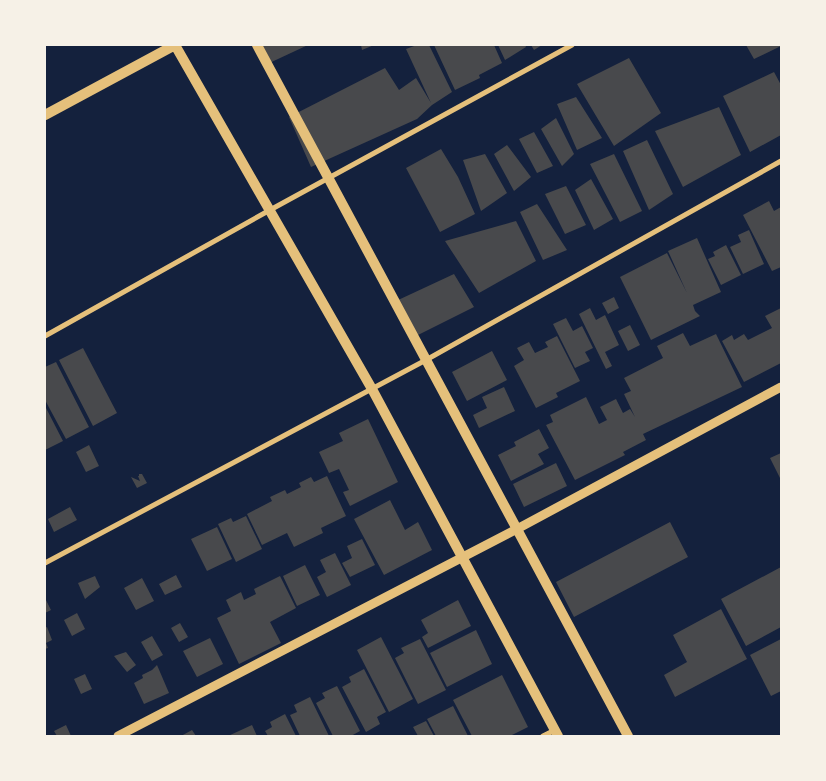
<svg xmlns="http://www.w3.org/2000/svg" width="826" height="781" font-family="'Public Sans',sans-serif">
	<rect width="100%" height="100%" fill="#14213d"/>
	<!-- building -->
	<path fill="#48494c" d="M255 45H308L263 66Z
		M361 45H374L362 50Z
		M417 45H429L452 92 432 105 417 119 311 167 289 117 385 68 399 90 416 78 431 103 406 49Z
		M434 45H494L502 63 479 75 480 78 455 90Z
		M498 45H525L526 47 505 60Z
		M531 45H542L534 50Z
		M746 45H781V46L754 59Z
		M629 58 661 113 614 146 577 84Z
		M774 72 781 85V135L750 152 723 96Z
		M576 97 602 138 577 150 557 104Z
		M719 107 741 155 683 187 655 131Z
		M556 118 574 154 562 166 541 129Z
		M534 132 553 166 537 173 519 139Z
		M647 140 673 194 649 210 623 151Z
		M507 145 531 177 514 191 494 154Z
		M441 149 458 177 475 214 440 232 406 168Z
		M485 154 507 193 481 211 463 160Z
		M614 154 642 211 620 222 590 164Z
		M591 179 613 219 594 230 575 190Z
		M566 186 586 225 565 234 545 194Z
		M769 201 774 211 781 207V267L772 271 743 215Z
		M537 204 567 250 543 260 520 212Z
		M516 221 536 261 479 293 445 241Z
		M749 230 764 264 743 274 730 247 741 242 738 235Z
		M697 238 721 292 693 305 695 311 700 316 651 340 620 277 667 253 687 293 668 251Z
		M726 245 741 275 721 285 708 259 715 256 713 252Z
		M454 274 474 307 416 336 396 301Z
		M614 297 619 308 608 314 602 303Z
		M590 308 596 320 605 315 619 345 605 352 612 366 606 369 579 314Z
		M781 308V363L744 382 722 341 732 335 734 340 744 334 748 340 772 328 765 316Z
		M566 318 573 331 582 326 593 348 585 352 590 361 575 368 553 324Z
		M630 325 640 345 628 351 618 331Z
		M683 333 690 346 716 334 742 387 643 434 646 440 623 452 625 455 575 480 546 425 553 422 550 415 586 397 599 424 607 420 600 407 616 399 623 413 630 409 635 417 624 394 631 391 624 378 663 358 657 346Z
		M557 336 580 381 556 393 558 397 536 408 514 366 524 360 517 348 529 342 535 353 548 347 545 342Z
		M83 348 117 413 93 426 59 360Z
		M492 351 507 380 467 401 452 372Z
		M56 362 89 427 66 439 45 400V367Z
		M504 387 515 411 479 428 473 415 487 408 482 397Z
		M45 406 63 441 45 450Z
		M368 419 398 482 350 506 343 492 349 490 339 469 329 473 319 452 343 441 339 433Z
		M539 429 549 448 538 454 544 464 511 481 498 455 516 446 514 442Z
		M89 445 99 466 86 472 76 452Z
		M781 453V480L770 458Z
		M556 463 567 486 524 507 513 484Z
		M139 474H142L147 483 137 488 131 477 140 481 138 476H139Z
		M327 476 346 516 321 528 323 533 294 547 287 533 262 545 247 514 272 501 270 497 285 490 287 494 301 487 299 483 311 477 314 482Z
		M390 500 405 530 418 522 432 550 384 575 354 519Z
		M70 507 77 520 54 532 48 519Z
		M246 516 262 549 236 562 218 524 231 518 233 522Z
		M670 522 688 557 574 617 556 582Z
		M217 527 232 559 207 571 191 539Z
		M362 539 375 565 350 577 342 563 352 558 347 546Z
		M335 553 351 585 327 597 317 577 326 572 320 560Z
		M305 565 320 595 297 606 283 576Z
		M781 567V627L746 646 721 599Z
		M176 575 182 587 165 595 159 584Z
		M95 576 100 587 85 599 78 583Z
		M280 576 296 608 270 622 281 643 239 664 217 618 231 611 226 600 241 592 244 600 256 594 254 589Z
		M142 578 154 601 136 610 124 588Z
		M45 598 51 610 45 613Z
		M458 600 471 626 428 648 422 637 428 633 421 620Z
		M721 609 747 659 675 697 664 675 687 662 673 635Z
		M77 613 85 629 72 636 64 620Z
		M180 623 188 637 179 642 171 628Z
		M47 627 52 640 46 643 48 648 45 649V628Z
		M476 630 492 664 447 687 430 653Z
		M152 636 163 655 152 661 141 642Z
		M381 637 413 699 389 712 357 650Z
		M210 638 223 664 197 677 183 651Z
		M420 639 446 690 418 704 395 658 404 653 401 648Z
		M781 639V691L771 696 750 655Z
		M126 652 136 665 127 672 114 656Z
		M157 665 169 693 144 704 134 683 143 678 142 675 152 670Z
		M364 669 386 712 377 717 380 724 366 732 342 687 351 682 349 677Z
		M85 674 92 689 81 694 74 679Z
		M502 675 528 727 510 736H472L453 700Z
		M337 686 360 731 351 736H333L316 703 325 698 322 693Z
		M310 697 329 736H300L290 715 297 712 294 705Z
		M453 706 468 736H436L427 719Z
		M285 714 296 736H268L265 731 272 727 270 722Z
		M426 721 434 736H418L413 727Z
		M66 725 71 736H57L54 731Z
		M252 725 257 736H228Z
		M192 730 196 736H181Z"/>
	<g fill="none" stroke-linecap="round" stroke-linejoin="round">
		<!-- minor -->
		<path stroke="#e5c07b" stroke-width="5" d="M45 336 270 210 572 45
			M45 563 426 360 781 161
			M543 736 555 730"/>
		<!-- tertiary -->
		<path stroke="#e5c07b" stroke-width="9" d="M118 736 517 529 781 387"/>
		<!-- secondary -->
		<path stroke="#e5c07b" stroke-width="10" d="M175 45 372 389 558 736
			M257 45 628 736
			M45 115 175 45"/>
	</g>
	<!-- border -->
	<rect width="826" height="781" fill="none" stroke="#f6f1e7" stroke-width="92"/>
</svg>
